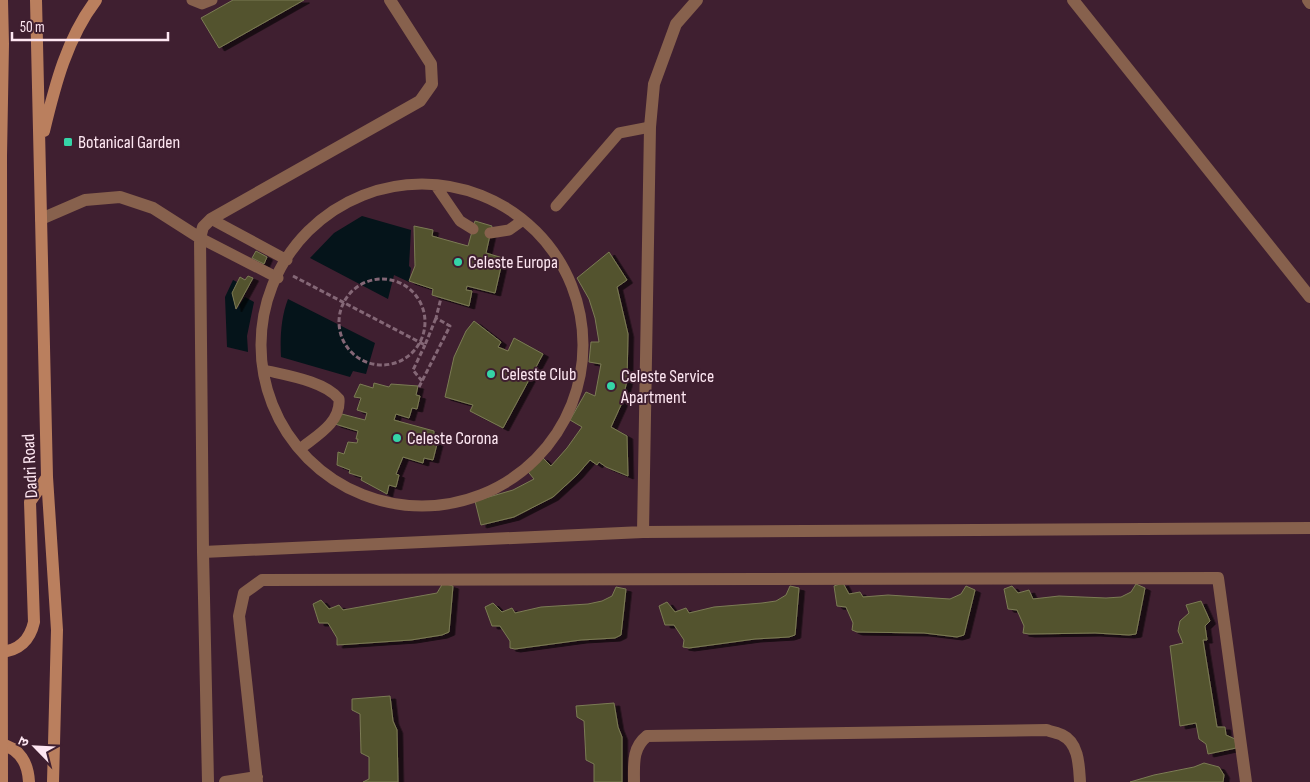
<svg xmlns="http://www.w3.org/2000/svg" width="1310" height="782" font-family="'Sofia Sans Condensed','Noto Sans Devanagari',sans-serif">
	<defs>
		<filter id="shadow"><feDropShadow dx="5.5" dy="3" stdDeviation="0" flood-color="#0009"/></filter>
	</defs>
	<rect width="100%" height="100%" fill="#3f1f30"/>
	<!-- water -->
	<path fill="#05141a" d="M362 216 411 230 409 266 411 268 409 282 394 275 388 299 310 258 334 233Z
		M233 280 237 282 232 293 236 310 245 297 254 302 247 336 248 352 227 347 225 297Z
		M288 299 375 343 366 374 353 371 350 377 281 357C280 338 281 317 288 299Z"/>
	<!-- building -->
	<path fill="#53532d" stroke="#7b7b54" filter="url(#shadow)" d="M233 0H304L219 48 201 18Z
		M475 221 492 226 486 253 503 258 495 293 467 286 466 290 472 291 469 306 432 295 433 289 409 281 415 266 414 226 433 230 432 236 468 246Z
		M256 251 267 257 264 264 252 258Z
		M609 252 627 280 617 287 628 334 627 381 621 405 611 427 627 436 628 476 606 467 599 462 597 465 590 460 577 475 553 497 514 517 481 525 475 501 513 490 534 479 525 468 542 457 551 466 567 448 582 427 570 420 586 392 595 396 601 364 589 362 591 342H599L595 318 589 299 577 278Z
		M248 276 253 278 236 309 232 293 240 277 245 280Z
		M474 321 501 342 498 347 508 351 514 338 543 354 503 428 470 411 473 405 445 397 454 357 466 331Z
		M374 383 389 387 391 384 418 386 416 395 420 396 417 409 412 408 409 418 396 414 394 420 434 431V436H439L433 460 424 458 423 463 403 457 396 474 399 475 396 487 389 485 387 494 361 480 362 477 349 473 350 470 337 465 338 452 344 454 348 442 357 443 358 439H356L358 431 335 424 338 413 365 420 367 413 357 410 361 398 354 397 360 384 373 388Z
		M443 583 453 586 449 632 442 635 411 640 337 645V638L328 623H319L313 604 321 600 329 609 339 605 343 610 437 593Z
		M843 583 849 594 860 592 863 597 888 595 950 599 961 594 966 586 975 590 964 635 957 637 924 633 857 632 852 630 853 623 846 607 837 606 834 586Z
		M1136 584 1145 588 1136 634 1129 635 1095 633 1029 634 1023 633 1024 626 1017 610 1008 609 1004 589 1012 586 1018 593 1029 590 1033 599 1059 596 1106 598 1121 597 1131 592Z
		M790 586 799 588 795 635 789 637 755 639 689 648 683 647 684 640 674 625H665L659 606 667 602 675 612 686 608 689 613 714 607 762 603 776 601 786 595Z
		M616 587 626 589 621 635 615 638 581 640 515 649 510 648V641L500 626H492L485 607 493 603 502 612 512 608 515 613 541 607 588 604 602 601 612 596Z
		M1201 601 1210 621 1205 626 1207 640H1203L1217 727H1225L1226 735 1235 739 1236 748 1208 754 1206 744 1199 739 1196 723 1180 726 1170 646 1183 643 1178 631 1180 621 1189 613 1186 605Z
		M390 696 393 721 397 730 398 782H363L369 779V757L361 753 360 714 352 710V699Z
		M614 703 618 727 622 737V782H594V764L586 760 584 721 577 717 576 706Z
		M1204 763 1219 767 1224 775 1223 782H1130L1154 775 1194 767Z"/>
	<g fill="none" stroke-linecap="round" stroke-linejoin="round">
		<!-- path -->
		<path stroke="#846776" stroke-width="3" stroke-dasharray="5 2.5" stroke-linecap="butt" d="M293 276 425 345 436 318
			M339 322a43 43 0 1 1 86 0a43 43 0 1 1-86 0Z
			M422 381 413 370 425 345
			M419 387 450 326 436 318 441 298"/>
		<!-- lane -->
		<path stroke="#87614d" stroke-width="11" d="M192 0 202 4 212 0
			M261 345a161 161 0 1 1 322 0a161 161 0 1 1-322 0Z
			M436 186 460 221 473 229
			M556 206 619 133 650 127
			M211 219 287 260
			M490 233 509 230 523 220
			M200 238 278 278
			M264 370C285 375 325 381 339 399 341 423 316 436 300 449"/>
		<!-- street -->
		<path stroke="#87614d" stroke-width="12" d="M1073 0 1310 297
			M1308 0 1310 3
			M41 219 85 200 120 197 153 208 200 238
			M643 532 650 127 654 84 676 24 697 0
			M203 552 643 532 1310 528
			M208 782 203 552 200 238 203 227 211 219 420 101 432 84 431 64 390 0
			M225 782 257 777
			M257 782 239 616 244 593 262 580 1218 578 1246 782
			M634 782C634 764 632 748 647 736L1047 730C1052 732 1058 733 1062 735 1079 743 1079 766 1080 782"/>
		<!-- secondary -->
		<path stroke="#ba7f5e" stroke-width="12" d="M36 0 47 477 57 630 53 782
			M44 131C55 85 67 38 96 0
			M0 652C19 651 30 640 34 622L30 502 47 477
			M0 744C20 748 28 763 29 782"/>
		<!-- secondary-bridge -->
		<path stroke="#ba7f5e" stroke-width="12" d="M2 0 3 44 1 156 2 782"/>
	</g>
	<!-- markers -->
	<g fill="#35d4a7" stroke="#3f1f30" stroke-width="2">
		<rect x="63" y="137" width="10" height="10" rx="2.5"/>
		<circle cx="458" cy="262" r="5"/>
		<circle cx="491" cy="374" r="5"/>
		<circle cx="611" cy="386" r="5"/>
		<circle cx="397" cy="438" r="5"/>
	</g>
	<g text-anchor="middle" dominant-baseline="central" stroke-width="4" stroke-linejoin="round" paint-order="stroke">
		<!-- poi labels -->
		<g font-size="18" fill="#fee7f2" stroke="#3f1f30" text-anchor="start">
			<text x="78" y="142">Botanical Garden</text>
			<text x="468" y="262">Celeste Europa</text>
			<text x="501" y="374">Celeste Club</text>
			<text x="621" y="376">Celeste Service<tspan x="621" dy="21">Apartment</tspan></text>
			<text x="407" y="438">Celeste Corona</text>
		</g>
		<!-- street labels -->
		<g font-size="18" fill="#fee7f2" stroke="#3f1f30">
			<text transform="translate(30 466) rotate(-93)">Dadri Road</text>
		</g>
	</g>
	<!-- north arrow -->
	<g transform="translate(35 747) rotate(294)" stroke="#3f1f30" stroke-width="4" paint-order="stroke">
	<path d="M0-4L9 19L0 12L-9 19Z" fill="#fee7f2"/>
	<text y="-8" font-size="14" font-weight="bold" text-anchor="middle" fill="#fee7f2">उ</text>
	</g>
	<!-- scale -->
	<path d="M12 32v8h156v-8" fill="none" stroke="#fee7f2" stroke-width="2.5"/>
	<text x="20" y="32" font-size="15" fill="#fee7f2" stroke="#3f1f30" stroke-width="4" paint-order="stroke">50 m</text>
</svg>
